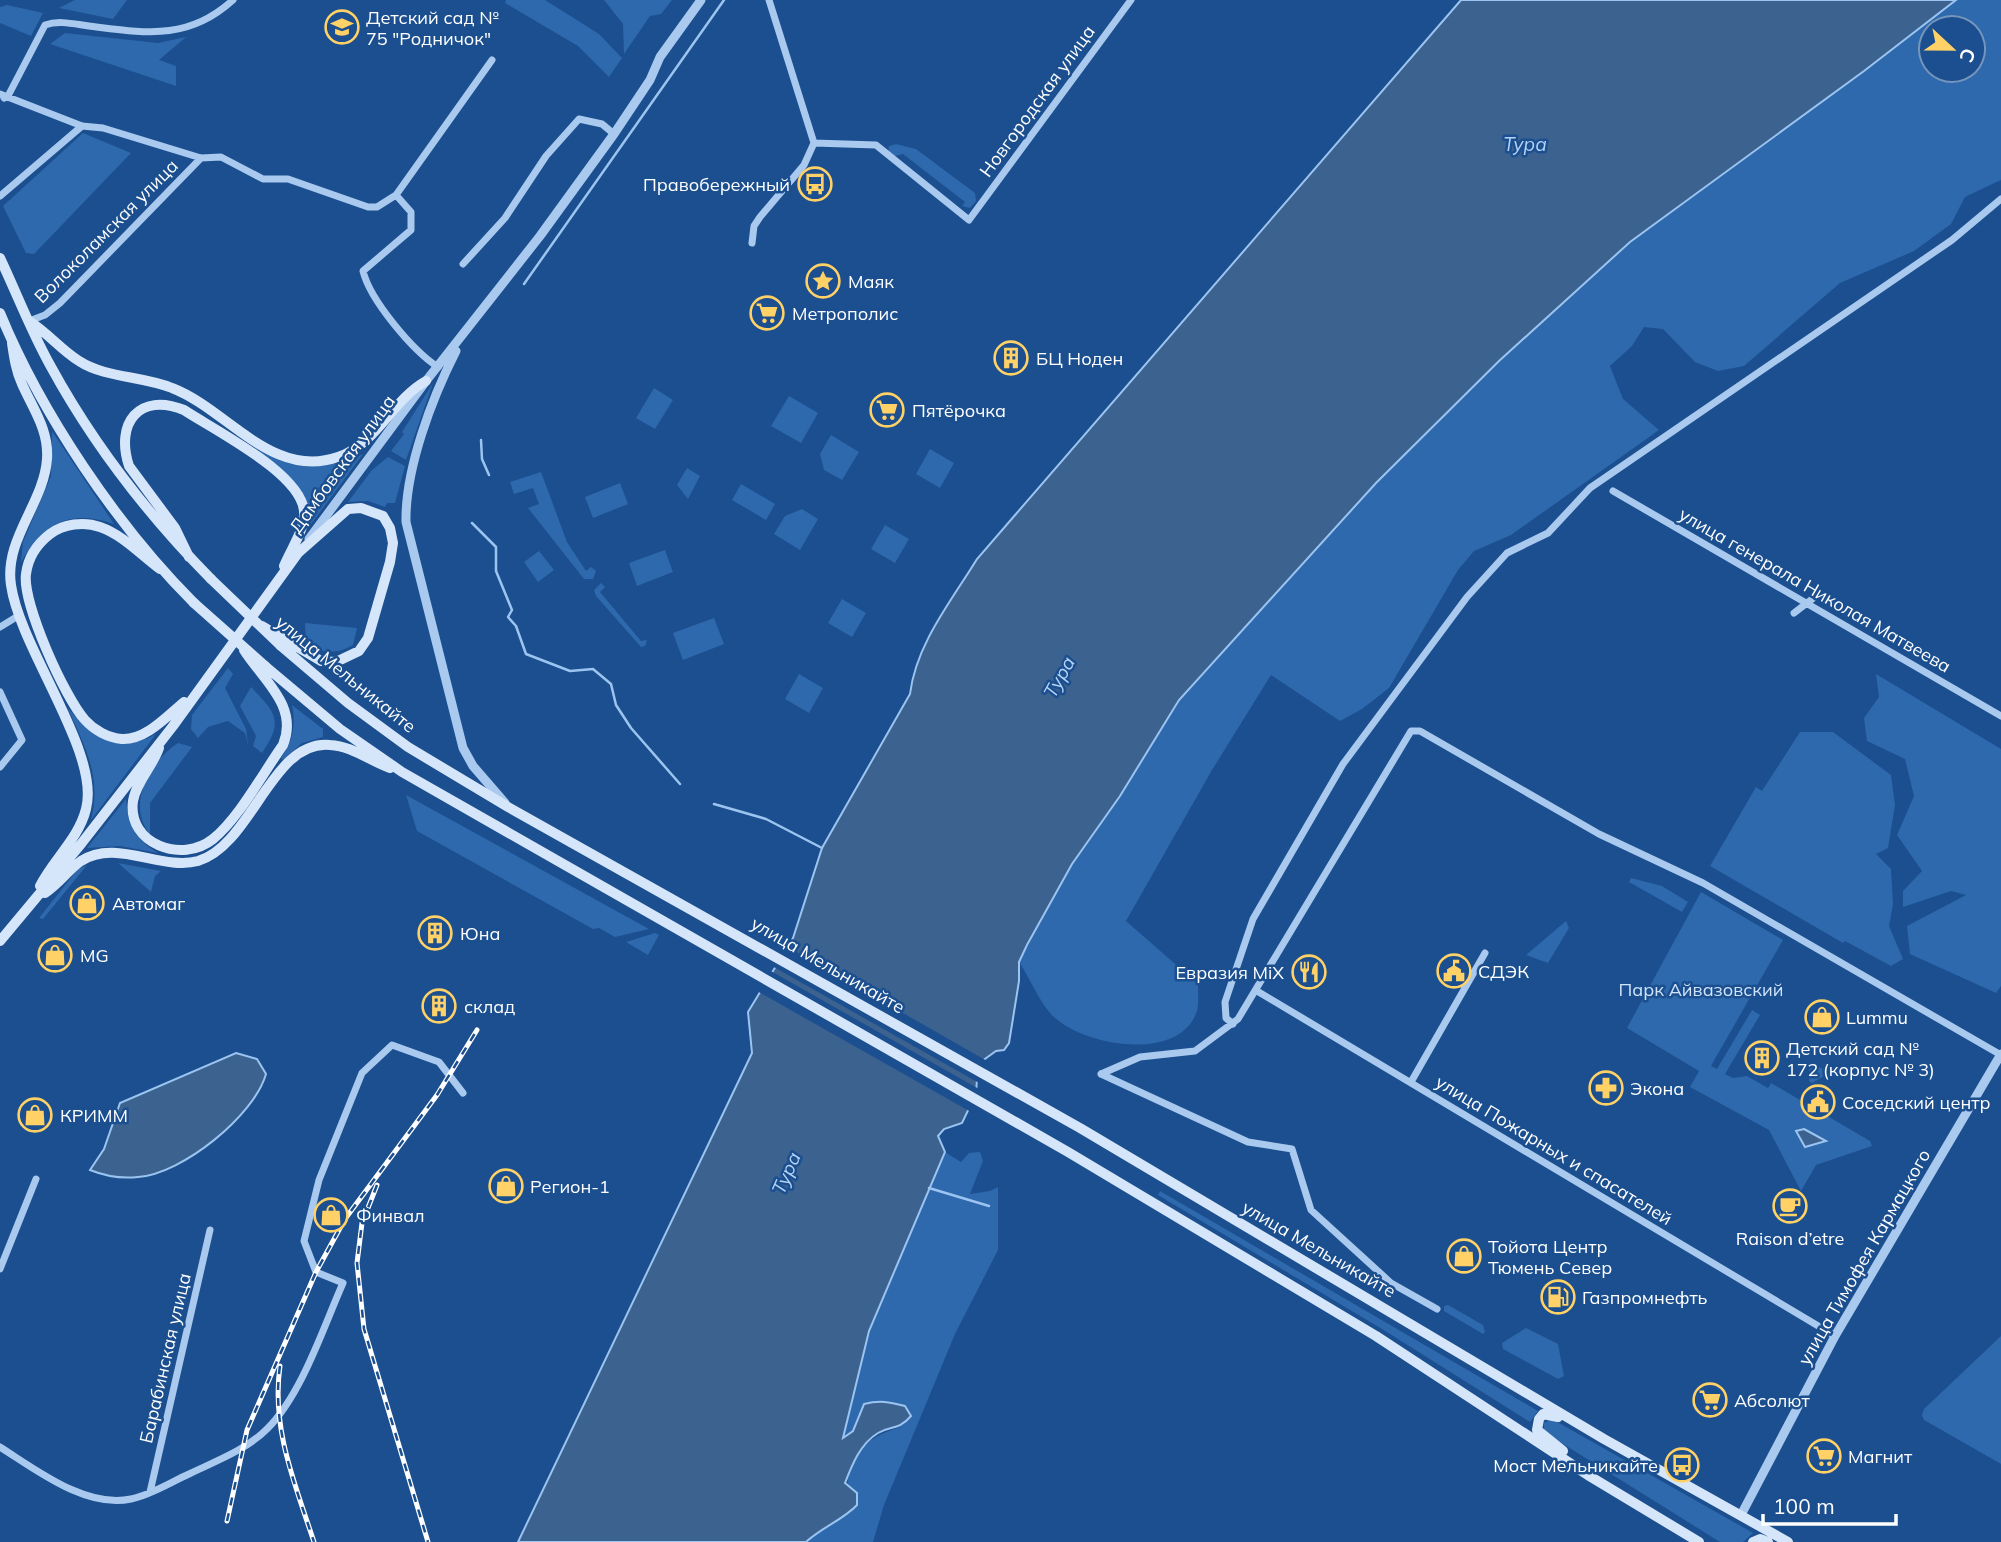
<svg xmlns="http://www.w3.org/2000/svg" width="2001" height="1542" font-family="Mulish,sans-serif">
	<rect width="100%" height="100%" fill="#1b4f8f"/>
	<!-- green -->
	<path fill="#2e69ad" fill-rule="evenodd" d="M75 0H127L113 19 59 8Z
		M506 0H545L599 34 622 58 609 77 578 46 505 3Z
		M604 0H672L661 14 650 16 624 54 623 24Z
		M1956 0H2001V180L1965 197 1951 224 1914 251 1840 283 1744 366 1718 371 1695 362 1663 329 1644 327 1632 346 1610 366 1623 399 1659 430 1511 535 1474 551 1458 570 1389 688 1362 709 1340 721 1271 675 1212 770 1126 921 1198 984C1198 992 1199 1003 1197 1011 1180 1063 1084 1046 1054 1017 1040 1004 1030 978 1019 962L1072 864 1120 796 1179 700 1376 483 1499 361 1630 242 1864 71ZM1931 28H1973V70H1931Z
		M7 5 43 13 31 36 0 23V7Z
		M65 33 158 43 186 37 159 60 176 66V86L50 44Z
		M83 133 131 153 34 254 26 253 3 206Z
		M896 144 916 149 975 193 976 201 970 208 962 206 965 202 903 154 895 156 888 152 889 146Z
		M433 383 406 460 391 451 404 434 402 432Z
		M654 388 673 400 655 429 636 418Z
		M789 396 818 413 801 443 771 426Z
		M52 431 114 524C69 509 45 523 21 562L23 542 51 476Z
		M831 435 859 452 842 480 824 470 820 454Z
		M930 449 954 463 940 488 916 474Z
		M260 451C297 472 325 470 363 454L309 527C309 490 287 473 258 454Z
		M388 457 405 466 395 503H387L385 507 368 501 348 502 372 470Z
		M687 468 700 476 688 499 677 485Z
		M541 472 567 542 586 571 591 567 596 571 593 579H584L528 508 539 504 533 488 514 494 510 482Z
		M620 483 628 504 593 518 585 497Z
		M741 484 775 504 766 520 732 500Z
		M802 509 818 519 800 550 774 534 785 516Z
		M885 525 909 539 895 563 871 549Z
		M665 550 673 572 637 586 629 563Z
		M539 551 554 570 538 582 524 562Z
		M601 583 605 587 600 592 641 641 647 640 645 646 641 647 596 596 594 590Z
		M842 599 866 613 852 637 828 623Z
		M714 618 724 644 683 660 673 633Z
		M305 623 357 628 353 645C335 655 324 653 306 644Z
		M228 668 233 674 225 688 246 729 248 745 245 733 228 721 208 727 198 738 191 729 192 715Z
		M799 674 823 688 809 713 785 699Z
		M1876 674 2001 749V986L1996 993 1910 954 1907 926 1966 895 1951 891 1903 907V891L1922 871 1897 835 1914 796 1905 759 1867 741 1864 718 1879 697Z
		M251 687C276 713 284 721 262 753L253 746 256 736 240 706Z
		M292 705 323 729V737L302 743 283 760 281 758C293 741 296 725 292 705Z
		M67 707C93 738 117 755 156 734L91 820C102 777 85 746 67 707Z
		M1800 732H1833L1891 775 1895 805 1888 848 1876 854 1891 869 1893 904 1889 926 1903 959 1891 966 1845 941 1843 943 1710 866 1756 787 1762 791Z
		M178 743 192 747 150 803V834C126 805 149 762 178 743Z
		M406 795 649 929 615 937 599 928 593 929 417 831Z
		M126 799C128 825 136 840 158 853L120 846 87 848Z
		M118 863 161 871 155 876 151 892Z
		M87 865 43 919 39 918 77 870Z
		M1631 878 1662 886 1688 902 1682 912 1629 882Z
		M1701 892 1783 940 1711 1066 1717 1069 1752 1010 1760 1015 1725 1074 1733 1078 1747 1076 1768 1088 1771 1083 1870 1141 1872 1146 1816 1165 1801 1191 1769 1130 1690 1087 1699 1071 1627 1028Z
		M1566 921 1569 928 1548 963 1526 955Z
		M655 933 659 935 648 955 626 942Z
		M1816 1065 1829 1073 1812 1083 1809 1081V1069Z
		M945 1152 961 1162 969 1153 980 1152 983 1161 970 1194 990 1191 998 1187V1250L955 1334 884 1505 873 1542H806L823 1527 848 1514C843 1468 854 1439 902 1427L853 1431 843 1439C858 1338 904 1244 945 1152Z
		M1160 1191 1538 1411 1530 1422 1382 1329 1158 1195Z
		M1448 1305 1483 1325 1485 1332 1483 1334 1444 1311V1306Z
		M1526 1328 1558 1344 1564 1376 1558 1379 1503 1349 1502 1343Z
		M2001 1336V1464L1924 1420 1922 1415 1924 1409Z
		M1552 1419 1753 1533 1743 1542H1720L1544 1432V1423Z"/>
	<!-- water -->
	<path fill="#3c6290" stroke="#9cc4f0" stroke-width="2" d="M1461 0H1956L1864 71 1630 242 1499 361 1376 483 1179 700 1120 796 1072 864 1027 945 1019 962V981L1009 1043 1004 1050 996 1051 978 1064 976 1094 962 1123 944 1129 938 1136 945 1152 869 1331 843 1438 853 1431 864 1404C880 1400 889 1402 905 1406L911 1416C898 1431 891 1425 878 1433 860 1444 852 1465 845 1483L857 1493V1505C843 1520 822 1527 806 1542H518L752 1053 748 1012 793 938 822 848 910 694C916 644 952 600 977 559Z
		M236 1053 257 1059 266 1074C254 1116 182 1174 138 1177 121 1179 105 1176 90 1170L104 1149 120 1103Z
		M1804 1129 1826 1141 1805 1147 1796 1131Z"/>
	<!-- pier -->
	<path fill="#1b4f8f" d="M784 945 987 1061 981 1066 979 1083 772 966Z
		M769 970 979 1089 971 1112 757 991Z"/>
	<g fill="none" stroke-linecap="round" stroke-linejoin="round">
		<!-- stream -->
		<path stroke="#9cc4f0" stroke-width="2.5" d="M524 284 724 0
			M481 440 482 459 489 475
			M472 523 496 547V571L512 610 508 617 516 626 526 654 570 671 593 669 611 684 616 705 631 728 680 784
			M714 804 766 819 822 848
			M929 1188 989 1206"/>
		<!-- minor -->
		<path stroke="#a9c9ee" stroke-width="7" d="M0 94 82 126 103 128 201 158 221 157 263 179H288L368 207H377L396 195
			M4 98 8 96 45 25C59 20 74 24 89 26 146 33 188 41 233 0
			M814 143 876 145 969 220 1131 0
			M0 196 82 126
			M752 243 754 226 760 217 804 165 814 143 769 0
			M463 264 505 218 546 156 579 119 602 124 614 134
			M29 321 45 315 60 303 201 158
			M438 367C413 351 370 300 363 271L411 230V212L396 195 492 60
			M1613 491 2001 716
			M1794 613 1820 593
			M0 627 18 616
			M0 692 22 740 0 767
			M1257 991 1835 1336
			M1233 1024 1226 1018 1225 1002 1253 919 1343 764 1467 597 1507 553 1548 533 1590 488 1952 240 2001 199
			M1101 1074 1140 1057 1195 1051 1238 1019 1411 731H1420L1599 834 1703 883 2001 1055
			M1101 1074 1248 1142 1292 1149 1311 1210 1391 1283 1437 1309
			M1411 1082 1485 953
			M0 1269 36 1179
			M0 1447C35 1469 86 1509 131 1499 151 1495 171 1482 189 1474 216 1461 246 1450 267 1429 302 1394 323 1328 343 1283L316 1272 304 1241 319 1180 362 1073 392 1045 439 1062 463 1093
			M150 1492 210 1230"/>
		<!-- tertiary -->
		<path stroke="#a9c9ee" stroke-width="9" d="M456 351C432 398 405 469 406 522L463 748 473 766 505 803
			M309 539 426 381 540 236 614 134 650 80 660 57 701 0
			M1741 1515 1835 1336 2001 1054"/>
		<!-- secondary -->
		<path stroke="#d6e6fa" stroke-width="10" d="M0 258C17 294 31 331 50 365 93 444 148 515 211 579
			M0 313C41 413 117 526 194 603
			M29 321C48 333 61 350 79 361 105 378 143 376 172 388 227 409 272 480 338 457 377 444 392 400 426 381
			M12 343C14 357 16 371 22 384 33 409 49 430 47 459 44 503 4 539 11 585 20 649 101 753 86 809 79 838 53 860 40 886
			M189 557 175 528 129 466C115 423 139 392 184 410 214 430 307 476 304 515 303 533 291 549 284 566
			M160 569C141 555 123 535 100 527 84 521 63 524 50 534 37 544 28 558 26 574 22 603 65 698 85 720 94 730 108 738 122 739 146 740 167 716 184 702
			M281 646 348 703 408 747 508 807 1080 1128 1604 1439 1788 1542
			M265 666 340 729 402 772 1068 1152 1376 1336 1591 1477 1699 1542
			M159 748C153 766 136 782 133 801 127 844 182 864 213 839 239 818 263 773 283 745 299 706 263 680 244 650
			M45 893C59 884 68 870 81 861 116 838 161 871 198 861 252 845 272 739 330 745 352 746 370 761 390 768
			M0 941 81 844 173 726 298 553 348 509 361 508 383 516 390 528 393 543 390 562 368 638 359 651 336 662 321 661 262 626
			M1558 1417 1543 1414 1539 1419 1537 1430 1563 1451
			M1753 1542 1760 1539 1768 1542"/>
		<defs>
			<path id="rail" d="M377 1185 362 1223 357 1263 364 1329 428 1542
				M280 1366C271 1428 295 1484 314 1542
				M227 1521 247 1430 316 1272 345 1219 437 1095 477 1030"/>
		</defs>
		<!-- rail casing -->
		<use href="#rail" stroke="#fff" stroke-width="5"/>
		<!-- rail -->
		<use href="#rail" stroke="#1b4f8f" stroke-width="2.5" stroke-dasharray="8" stroke-linecap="butt"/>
		<!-- secondary-bridge -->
		<path stroke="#d6e6fa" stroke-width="10" d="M211 579 281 646
			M194 603 265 666"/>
	</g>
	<!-- icons -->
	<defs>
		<symbol id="school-ring" viewBox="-11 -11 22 22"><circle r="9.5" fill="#1b4f8f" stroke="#ffd166" stroke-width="1.5"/><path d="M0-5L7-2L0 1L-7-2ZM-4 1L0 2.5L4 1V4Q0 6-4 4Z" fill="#ffd166"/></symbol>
		<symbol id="bus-ring" viewBox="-11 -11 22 22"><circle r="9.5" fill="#1b4f8f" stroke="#ffd166" stroke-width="1.5"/><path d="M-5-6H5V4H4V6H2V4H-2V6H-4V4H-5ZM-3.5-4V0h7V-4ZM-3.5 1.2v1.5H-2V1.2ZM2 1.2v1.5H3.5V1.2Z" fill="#ffd166"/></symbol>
		<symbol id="sight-ring" viewBox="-11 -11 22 22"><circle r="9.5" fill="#1b4f8f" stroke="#ffd166" stroke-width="1.5"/><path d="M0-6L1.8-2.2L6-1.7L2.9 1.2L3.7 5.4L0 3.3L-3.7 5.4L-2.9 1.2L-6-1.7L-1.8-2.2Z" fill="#ffd166"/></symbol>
		<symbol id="supermarket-ring" viewBox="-11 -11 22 22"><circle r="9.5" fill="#1b4f8f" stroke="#ffd166" stroke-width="1.5"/><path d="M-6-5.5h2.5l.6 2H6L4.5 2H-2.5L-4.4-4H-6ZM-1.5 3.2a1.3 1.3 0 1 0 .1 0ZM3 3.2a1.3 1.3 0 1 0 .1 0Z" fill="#ffd166"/></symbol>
		<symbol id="building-ring" viewBox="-11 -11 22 22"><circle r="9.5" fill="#1b4f8f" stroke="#ffd166" stroke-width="1.5"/><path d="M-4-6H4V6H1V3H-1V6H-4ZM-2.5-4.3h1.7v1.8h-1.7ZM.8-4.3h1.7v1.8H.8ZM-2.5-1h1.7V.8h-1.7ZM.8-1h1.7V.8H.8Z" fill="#ffd166"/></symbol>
		<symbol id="shop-ring" viewBox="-11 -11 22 22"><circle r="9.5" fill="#1b4f8f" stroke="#ffd166" stroke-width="1.5"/><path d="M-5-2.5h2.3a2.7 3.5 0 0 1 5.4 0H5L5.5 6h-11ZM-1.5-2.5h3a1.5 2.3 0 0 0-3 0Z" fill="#ffd166"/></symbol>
		<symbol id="civic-ring" viewBox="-11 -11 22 22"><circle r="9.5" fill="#1b4f8f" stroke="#ffd166" stroke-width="1.5"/><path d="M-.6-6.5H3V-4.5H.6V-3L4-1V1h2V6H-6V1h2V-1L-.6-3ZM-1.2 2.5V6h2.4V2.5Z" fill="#ffd166"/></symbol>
		<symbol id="restaurant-ring" viewBox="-11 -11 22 22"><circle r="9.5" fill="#1b4f8f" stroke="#ffd166" stroke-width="1.5"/><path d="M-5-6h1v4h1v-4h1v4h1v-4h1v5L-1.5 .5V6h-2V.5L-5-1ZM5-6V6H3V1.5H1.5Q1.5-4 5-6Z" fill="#ffd166"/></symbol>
		<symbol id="pharmacy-ring" viewBox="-11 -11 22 22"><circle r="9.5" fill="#1b4f8f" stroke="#ffd166" stroke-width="1.5"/><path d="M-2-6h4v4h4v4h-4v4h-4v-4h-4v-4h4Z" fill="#ffd166"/></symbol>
		<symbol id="cafe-ring" viewBox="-11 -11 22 22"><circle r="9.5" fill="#1b4f8f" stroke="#ffd166" stroke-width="1.5"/><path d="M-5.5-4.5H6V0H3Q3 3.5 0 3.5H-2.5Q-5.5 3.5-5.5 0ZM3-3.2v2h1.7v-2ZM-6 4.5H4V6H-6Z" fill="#ffd166"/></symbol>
		<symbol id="fuel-ring" viewBox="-11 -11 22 22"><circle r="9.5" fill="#1b4f8f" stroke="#ffd166" stroke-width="1.5"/><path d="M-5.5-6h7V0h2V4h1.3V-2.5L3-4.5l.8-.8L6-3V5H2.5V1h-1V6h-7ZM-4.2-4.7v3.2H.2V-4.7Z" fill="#ffd166"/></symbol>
	</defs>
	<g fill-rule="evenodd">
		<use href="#school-ring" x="323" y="8" width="38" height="38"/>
		<use href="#bus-ring" x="796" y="165" width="38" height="38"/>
		<use href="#sight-ring" x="804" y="262" width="38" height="38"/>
		<use href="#supermarket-ring" x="748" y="294" width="38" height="38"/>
		<use href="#building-ring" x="992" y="339" width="38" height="38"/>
		<use href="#supermarket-ring" x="868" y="391" width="38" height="38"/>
		<use href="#shop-ring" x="68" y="884" width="38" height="38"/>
		<use href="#building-ring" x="416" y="914" width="38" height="38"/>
		<use href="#shop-ring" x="36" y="936" width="38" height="38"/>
		<use href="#civic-ring" x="1435" y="952" width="38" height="38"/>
		<use href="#restaurant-ring" x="1290" y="953" width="38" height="38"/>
		<use href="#building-ring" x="420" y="987" width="38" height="38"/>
		<use href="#shop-ring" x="1803" y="998" width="38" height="38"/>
		<use href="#building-ring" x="1743" y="1039" width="38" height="38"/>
		<use href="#pharmacy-ring" x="1587" y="1069" width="38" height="38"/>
		<use href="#civic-ring" x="1799" y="1083" width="38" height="38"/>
		<use href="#shop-ring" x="16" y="1096" width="38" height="38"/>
		<use href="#shop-ring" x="487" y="1167" width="38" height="38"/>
		<use href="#cafe-ring" x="1771" y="1187" width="38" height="38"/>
		<use href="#shop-ring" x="312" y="1196" width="38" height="38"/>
		<use href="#shop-ring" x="1445" y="1237" width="38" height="38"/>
		<use href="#fuel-ring" x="1539" y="1278" width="38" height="38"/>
		<use href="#supermarket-ring" x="1691" y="1381" width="38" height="38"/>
		<use href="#supermarket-ring" x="1805" y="1437" width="38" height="38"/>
		<use href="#bus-ring" x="1663" y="1446" width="38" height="38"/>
	</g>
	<g text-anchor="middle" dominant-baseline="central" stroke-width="5" stroke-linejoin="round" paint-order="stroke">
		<!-- poi labels -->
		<g font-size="18" fill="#fff" stroke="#1b4f8f" text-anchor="start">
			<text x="366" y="17">Детский сад №<tspan x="366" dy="21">75 "Родничок"</tspan></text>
			<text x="790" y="184" text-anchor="end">Правобережный</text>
			<text x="848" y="281">Маяк</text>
			<text x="792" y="313">Метрополис</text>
			<text x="1036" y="358">БЦ Ноден</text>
			<text x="912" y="410">Пятёрочка</text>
			<text x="112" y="903">Автомаг</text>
			<text x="460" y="933">Юна</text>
			<text x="80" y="955">MG</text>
			<text x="1478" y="971">СДЭК</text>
			<text x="1284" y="972" text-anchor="end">Евразия MiX</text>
			<text x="464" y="1006">склад</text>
			<text x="1846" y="1017">Lummu</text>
			<text x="1786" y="1048">Детский сад №<tspan x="1786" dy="21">172 (корпус № 3)</tspan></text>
			<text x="1630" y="1088">Экона</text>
			<text x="1842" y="1102">Соседский центр</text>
			<text x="60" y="1115">КРИММ</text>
			<text x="530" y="1186">Регион-1</text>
			<text x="356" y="1215">Финвал</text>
			<text x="1790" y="1238" text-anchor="middle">Raison d’etre</text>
			<text x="1488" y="1246">Тойота Центр<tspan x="1488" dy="21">Тюмень Север</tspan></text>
			<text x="1582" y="1297">Газпромнефть</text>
			<text x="1734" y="1400">Абсолют</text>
			<text x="1848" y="1456">Магнит</text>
			<text x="1658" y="1465" text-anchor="end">Мост Мельникайте</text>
		</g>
		<!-- street labels -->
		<g font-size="18" fill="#fff" stroke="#1b4f8f">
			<text transform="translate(1037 101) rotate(-54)">Новгородская улица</text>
			<text transform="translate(106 231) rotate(-45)">Волоколамская улица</text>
			<text transform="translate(342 464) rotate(-54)">Дамбовская улица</text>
			<text transform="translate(1815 590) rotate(30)">улица генерала Николая Матвеева</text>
			<text transform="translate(346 674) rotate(39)">улица Мельникайте</text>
			<text transform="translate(828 965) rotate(30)">улица Мельникайте</text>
			<text transform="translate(1554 1150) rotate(31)">улица Пожарных и спасателей</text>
			<text transform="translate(1319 1249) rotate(30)">улица Мельникайте</text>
			<text transform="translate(1864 1257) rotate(-60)">улица Тимофея Кармацкого</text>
			<text transform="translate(165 1358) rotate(-77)">Барабинская улица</text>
		</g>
		<!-- park labels -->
		<g font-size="18" fill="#cfe3fa" stroke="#1b4f8f">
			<text x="1701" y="989">Парк Айвазовский</text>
		</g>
		<!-- water labels -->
		<g font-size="19" font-style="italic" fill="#b5d3f5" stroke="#1b4f8f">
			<text x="1525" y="144">Тура</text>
			<text transform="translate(1059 677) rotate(-61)">Тура</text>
			<text transform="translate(786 1173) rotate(-66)">Тура</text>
		</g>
	</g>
	<!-- north arrow -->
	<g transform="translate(1952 49) rotate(112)"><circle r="33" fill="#1b4f8f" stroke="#7695bc" stroke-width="2"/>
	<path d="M0-5L12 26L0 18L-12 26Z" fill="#ffd166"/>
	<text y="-10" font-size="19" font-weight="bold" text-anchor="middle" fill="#ffffff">С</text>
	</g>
	<!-- scale -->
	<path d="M1763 1514v10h133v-10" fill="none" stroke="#ffffff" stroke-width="3.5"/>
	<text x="1773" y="1514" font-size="21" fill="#ffffff" stroke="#1b4f8f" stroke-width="5" paint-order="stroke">100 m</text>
</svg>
